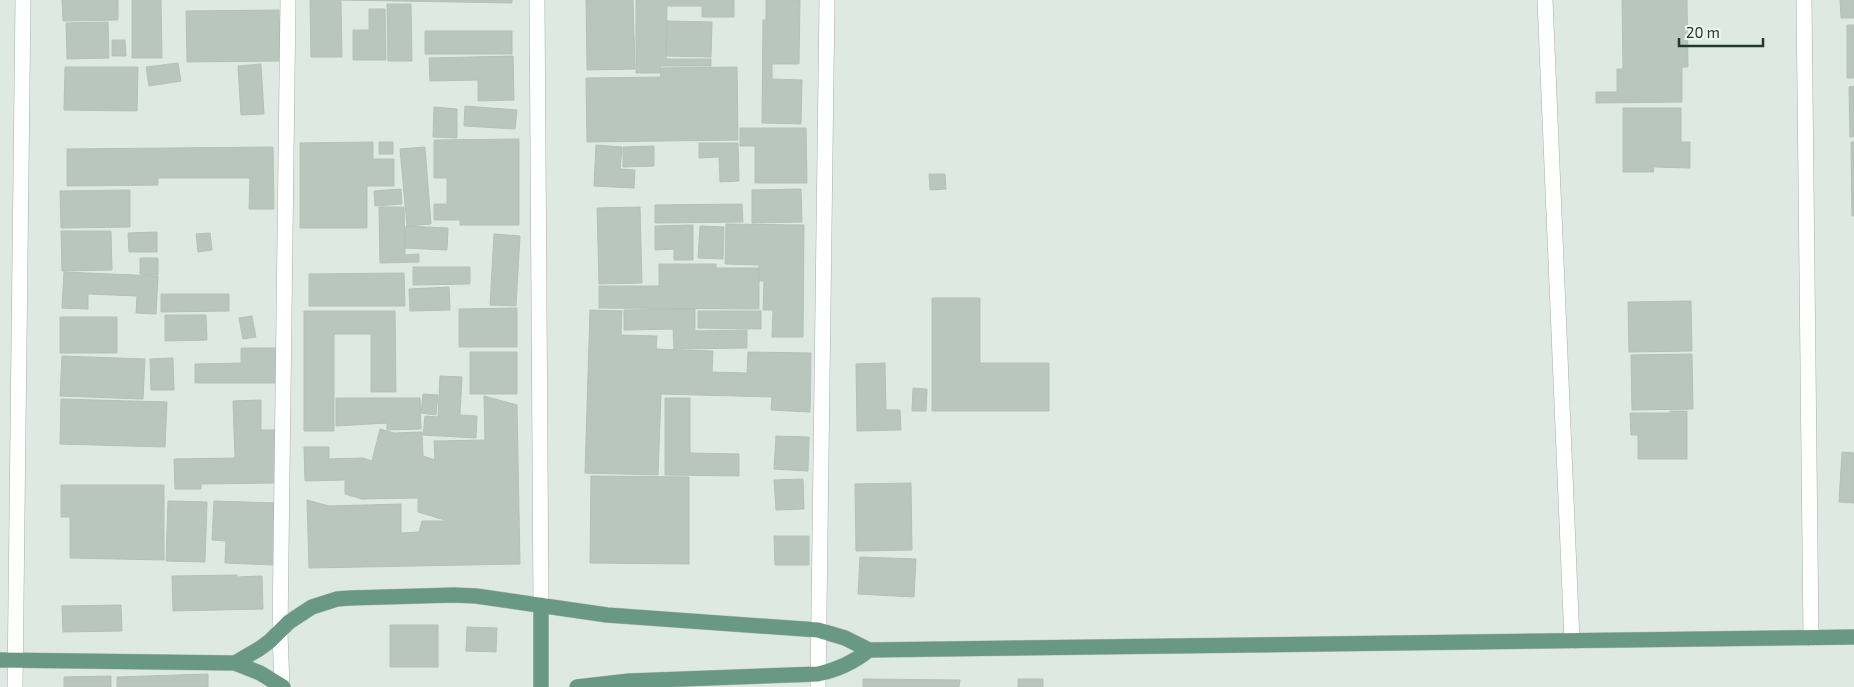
<svg xmlns="http://www.w3.org/2000/svg" width="1854" height="687" font-family="'Exo 2',sans-serif">
	<rect width="100%" height="100%" fill="#dfe9e3"/>
	<!-- building -->
	<path fill="#b8c6be" stroke="#b3c1b9" d="M62 0H118V20L63 21Z
		M132 0H161L162 58H132Z
		M310 0H341L342 57H311Z
		M342 0H512V3Z
		M586 0H633L635 69 587 70Z
		M636 0H734V17H702V6H667L666 59H711V66H660V73H636Z
		M766 0H800L799 64H772V79L802 80 801 124 762 123 763 20H766Z
		M1622 0H1687L1688 67H1682V102L1596 103V92H1617V69H1623Z
		M1840 0H1854V18H1841Z
		M387 4H411L412 61H388Z
		M369 9H385L386 60H353V30H369Z
		M279 10 280 61 187 62 186 11Z
		M667 21 712 22 711 57 666 56Z
		M108 22 109 58 67 59 66 23Z
		M1847 25H1854V78H1847Z
		M425 31H512V54H425Z
		M112 40H125L126 56H112Z
		M513 56 514 100 478 101V80L430 81 429 58Z
		M178 63 181 81 149 86 146 67Z
		M261 64 264 114 241 115 238 66Z
		M65 67H138L137 111 64 110Z
		M737 67 738 140 587 142 586 78 661 77 660 68Z
		M1854 86V137H1850L1849 87Z
		M465 106 517 110 515 129 464 126Z
		M434 107 457 109V138L433 137Z
		M1623 108H1681V142H1690V168L1653 167 1654 172H1623Z
		M740 128H806L807 183H755V146H740Z
		M519 139V225H460V220H434V204H447V178H434V140Z
		M373 142V159H394V186H367V228H300V143Z
		M379 142H393V154H379Z
		M1851 142H1854V216H1852Z
		M699 143H738L739 181 720 182 719 157 699 158Z
		M596 145 622 147 620 169 635 170 634 188 594 186Z
		M654 146V166L623 167V147Z
		M273 147 274 209H249L250 178H158V185L67 186V149Z
		M425 147 431 224 407 226 400 149Z
		M929 174H945L946 189 930 190Z
		M401 189 402 204 375 206 374 191Z
		M801 189 802 222 752 223V190Z
		M130 190V227L61 228 60 191Z
		M742 204 743 222 655 223V205Z
		M379 207H404L405 255 419 254V262L380 263Z
		M640 207 642 283 599 284 597 208Z
		M726 224 804 225 803 337H772L773 310H763L764 281H759V265L725 264Z
		M693 225V260H674V249L655 250V226Z
		M406 226 448 228 447 250 404 248Z
		M700 226 724 227 723 259 698 258Z
		M61 231H111L112 270 62 271Z
		M157 232V252H129L128 233Z
		M210 233 212 250 198 252 196 234Z
		M494 234 520 236 516 306 490 305Z
		M140 258H158V275L140 274Z
		M659 264H716V268H759V309L599 308V286H659Z
		M413 267H470V284L413 285Z
		M64 272 158 276 156 314 136 313 137 296 88 294V309L62 308Z
		M404 273 405 306H309V274Z
		M449 287 450 310 410 311 409 289Z
		M161 294H229V311L161 312Z
		M932 298H980V363H1049V411H932Z
		M1691 301 1692 351 1629 352 1628 302Z
		M517 308V347H459V309Z
		M695 309V331L747 330V348L674 349 673 329 624 330V310Z
		M590 310 622 311 621 335 657 336 656 349 713 351 712 372 747 373 748 352 811 353 810 412 771 410 772 397 661 394 658 475 585 473Z
		M304 311H395L396 392H371V334H334V431H304Z
		M698 311H761V329L698 328Z
		M165 315H206L207 340 165 341Z
		M252 316 256 337 243 339 239 318Z
		M60 317H117V353H60Z
		M241 348H280V383H195V364L241 363Z
		M470 352H517V394H470Z
		M1692 354 1693 409 1632 410 1631 355Z
		M62 356 145 359 143 399 60 396Z
		M173 358 174 390H151L150 359Z
		M885 363 886 410H900L901 430 857 431 856 364Z
		M440 376 462 377 460 415 477 416 476 438 423 435 425 416 438 417Z
		M913 388 927 389 926 411H912Z
		M423 394 438 395 436 415 421 413Z
		M484 396 517 405 520 564 309 568 307 500 329 506 401 504V533L419 532 422 521H448L418 512V498L362 499 345 494V480L305 481 304 447H329V459L363 458 372 461 380 429 394 433 422 432 423 456 435 460 434 441 485 440Z
		M336 398H420L421 429 387 430V423L336 426Z
		M665 398H690V453L739 454V476L665 475Z
		M61 399 167 402 165 447 60 444Z
		M261 400V430H275L276 483 201 484V489H175L174 459 235 458 233 401Z
		M1670 411H1687V459H1638V435H1631L1630 413H1670Z
		M776 436 809 437 808 471 774 469Z
		M1842 452 1854 453V503L1839 502Z
		M591 476 689 477V564L590 563Z
		M803 479 804 509 776 510 774 480Z
		M911 483 912 550 856 551 855 484Z
		M61 485H164V560L70 558V517H61Z
		M168 501 207 502 205 562 166 561Z
		M214 501 277 503 274 565 225 563 226 541 212 540Z
		M774 536H809V565H775Z
		M860 557 916 559 914 597 858 594Z
		M237 575V577L262 576 263 609 173 611 172 576Z
		M121 605 122 631 63 632 62 606Z
		M390 625H438V667H390Z
		M467 627 497 628 496 652 466 651Z
		M208 674V687H117V677Z
		M111 676V687H64V677Z
		M863 679 960 680 959 687H863Z
		M1018 679H1043V687H1018Z"/>
	<g fill="none" stroke-linecap="round" stroke-linejoin="round">
		<defs>
			<path id="minor" d="M1545 0 1572 641
				M1804 0 1811 638
				M15 687 23 0
				M282 687 280 632 288 0
				M818 687 827 0"/>
			<path id="tertiary" d="M537 0 541 605"/>
			<path id="primary" d="M0 660 235 663 260 673 283 687
				M235 663 259 649 270 641 289 622 312 607 337 599 350 598 454 595 476 596 607 615 818 630 845 638 869 650 1854 637
				M541 687V605
				M577 687 629 681 818 674C837 670 853 663 869 650"/>
		</defs>
		<!-- minor casing -->
		<use href="#minor" stroke="#a3b0a9" stroke-width="16"/>
		<!-- tertiary casing -->
		<use href="#tertiary" stroke="#a3b0a9" stroke-width="16"/>
		<!-- primary casing -->
		<use href="#primary" stroke="#bdc3c0" stroke-width="16"/>
		<!-- minor -->
		<use href="#minor" stroke="#fff" stroke-width="15"/>
		<!-- tertiary -->
		<use href="#tertiary" stroke="#fff" stroke-width="15"/>
		<!-- primary -->
		<use href="#primary" stroke="#699984" stroke-width="15"/>
	</g>
	<!-- scale -->
	<path d="M1679 38v8h84v-8" fill="none" stroke="#22372e" stroke-width="2.5"/>
	<text x="1686" y="38" font-size="15" fill="#22372e" stroke="#eff6f1" stroke-width="4" paint-order="stroke">20 m</text>
</svg>
